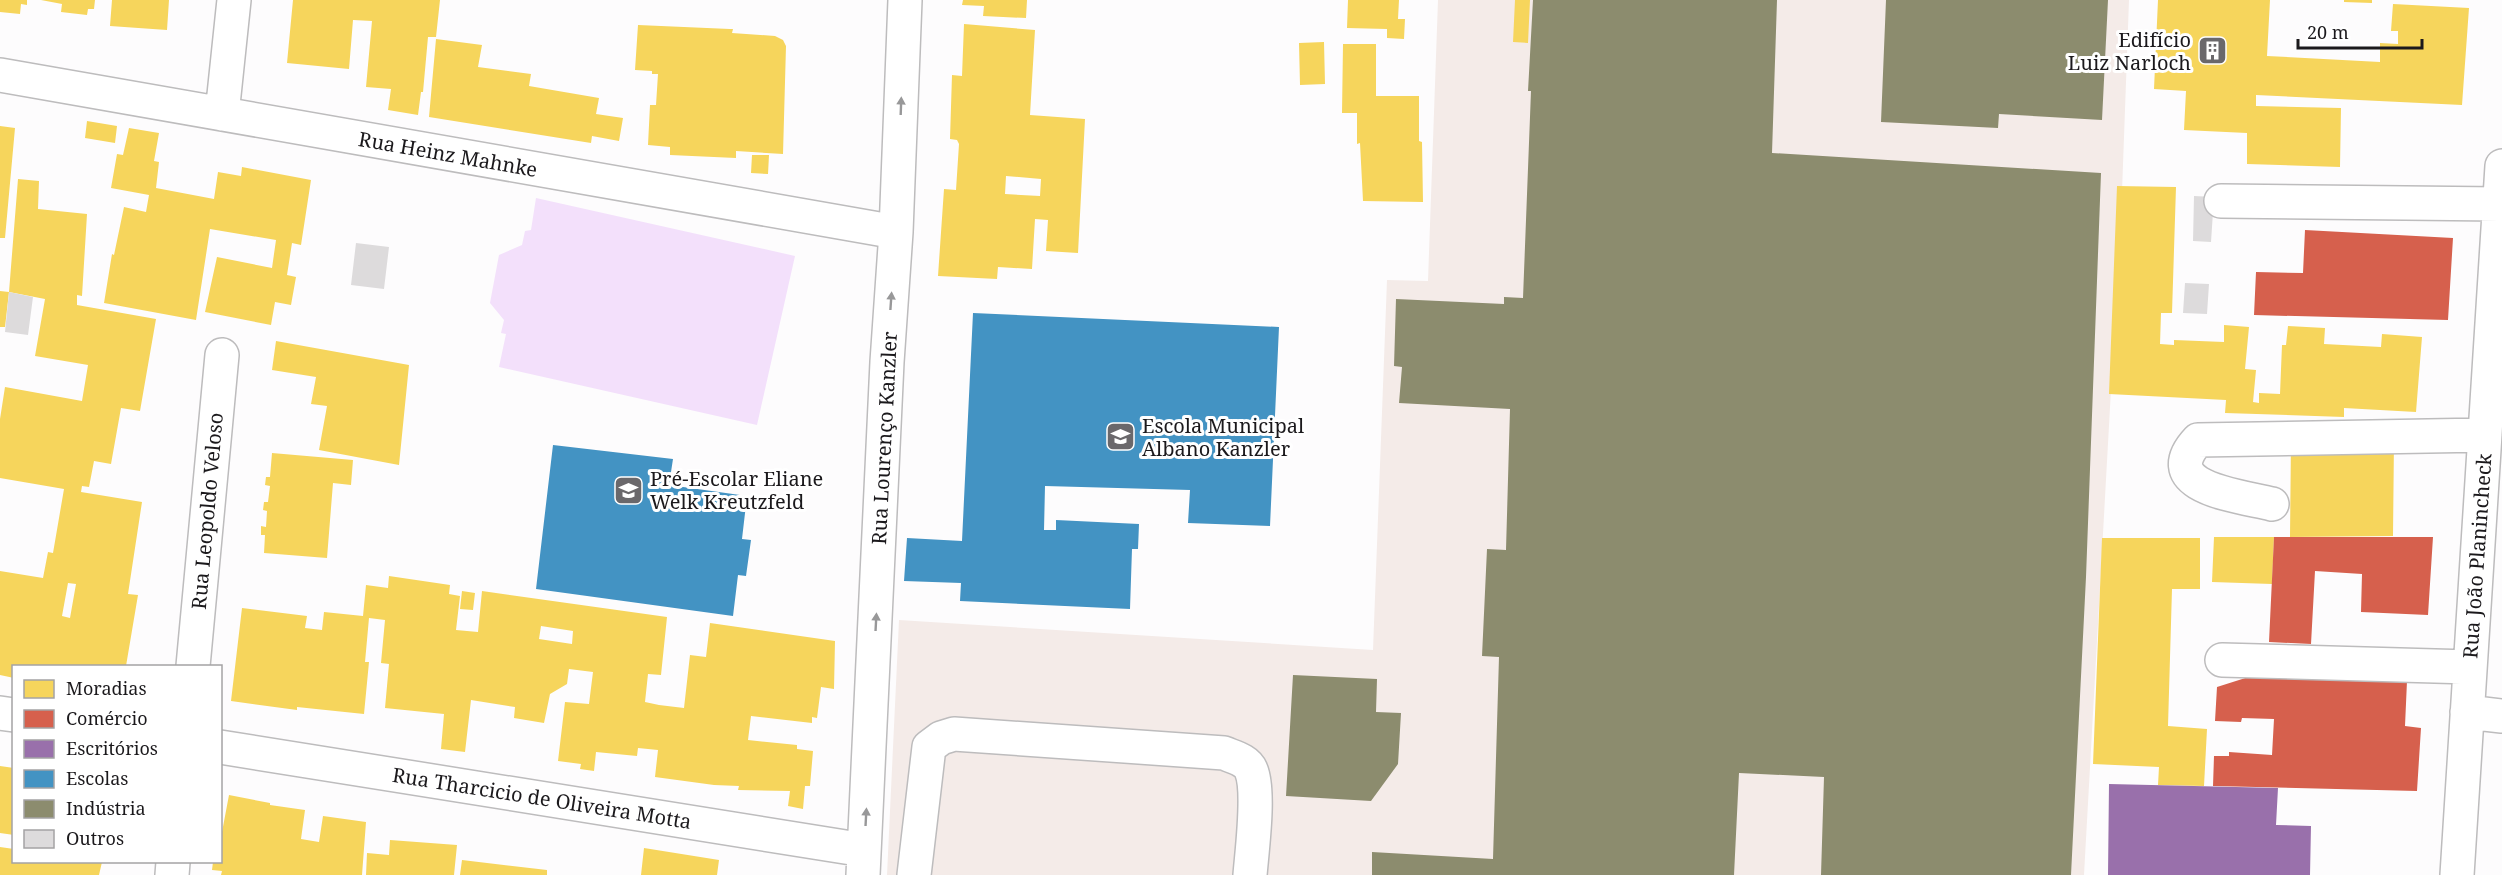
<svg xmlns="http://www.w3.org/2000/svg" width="2502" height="875" font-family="'Noto Serif',serif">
	<rect width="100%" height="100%" fill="#fdfcfd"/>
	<!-- industrial -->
	<path fill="#f4ebe8" d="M1438 0H2129L2122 192 2084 875H887L899 620 1373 650 1387 280 1428 281Z"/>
	<!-- green -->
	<path fill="#f3e0fb" d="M536 198 795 256 757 425 499 367 506 334 501 333 504 320 490 303 499 255 522 245 525 231 531 230Z"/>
	<!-- homes -->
	<path fill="#f6d55c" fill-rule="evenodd" d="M0 0H27V5L21 4 20 14 0 12Z
		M41 0H95L94 9H88L87 15 61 12 62 4Z
		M112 0H169L167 30 110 26Z
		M293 0H440L436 37H428L423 92H421L418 115 388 110 391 89 366 87 372 21 353 20 349 69 287 63Z
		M963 0H1027L1026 18 983 16 984 6 962 5Z
		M1348 0H1399L1398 19H1405L1404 39 1387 38V29L1347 28Z
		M1515 0H1530L1528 43 1513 42Z
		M2158 0H2270L2267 56 2380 62V43L2398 44V31H2391L2393 4 2469 8 2462 105 2256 95V106L2341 108 2340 167 2247 164V133L2184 130 2186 91 2154 89Z
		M2344 0H2372V3L2344 2Z
		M964 24 1035 30 1030 115 1085 119 1078 253 1046 251 1048 220 1035 219 1032 269 998 267 997 279 938 276 944 189 956 190 959 144 957 140 950 139 952 75 962 76ZM1006 176 1041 179 1040 196 1005 194Z
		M638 25 730 29H733L732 33 775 36 783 40 786 46 783 154 736 151V158L670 155V147L648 145 650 105H656L658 74H652V71L635 70Z
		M436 39 482 45 478 67 531 74 529 86 599 98 596 114 623 118 619 141 592 136 591 143 429 117Z
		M1324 42 1325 84 1300 85 1299 43Z
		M1343 44H1376V96H1419V141L1422 142 1423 202 1363 201 1360 143 1357 144V113H1342Z
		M87 121 117 126 115 143 85 138Z
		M0 126 15 128 5 238H0Z
		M129 128 159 133 154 161 159 162 156 188 214 199 218 172 241 176 242 167 311 180 301 245 292 243 287 275 296 277 291 305 275 302 271 325 205 312 217 257 272 268 276 240 210 229 196 320 104 303 112 254 114 255 124 207 146 212 149 195 111 188 117 154 123 155Z
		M752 155H769L768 174 751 173Z
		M18 179 39 181 38 209 87 214 82 296 77 295V305L156 319 140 411 121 408 111 464 94 461 89 487 82 486 81 492 142 502 128 594 138 595 126 666H14V678L0 675V571L43 578 48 552 53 553 64 489 0 478V419L5 387 82 401 88 365 35 356 45 299 9 292 5 327H0V291L9 292ZM68 583 76 584 70 618 62 616Z
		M2117 186 2176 187 2172 313H2161L2160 344 2174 345V340L2224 342V325L2249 327 2245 369 2256 370 2253 402 2259 403V393L2280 394 2282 345H2286L2288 326 2325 328 2324 344 2381 347 2382 334 2422 337 2416 412 2344 408V417L2225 413 2226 400 2109 394Z
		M276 341 409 365 399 465 319 450 327 406 311 404 316 377 272 370Z
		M2291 439H2394L2393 536 2290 537Z
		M272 453 353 460 351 485 333 483 327 558 264 553 265 535H261V526L266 527 267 511 263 510 264 502H268L270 486 265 485 266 477H270Z
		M2214 537H2274L2272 584 2212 582Z
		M2102 538H2200V589H2172L2168 726 2207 729 2204 786 2158 785 2159 767 2093 764Z
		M389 576 450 585 449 594 460 596 456 630 478 632 482 591 667 617 661 675 648 674 645 702 659 705 684 708 690 655 706 657 710 623 835 641 834 689 821 687 817 718 812 717V723L751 716 748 740 797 745V749L813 751 810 786H805L803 809 788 806 790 791 738 790 739 786 714 785 655 777 658 750 638 748 637 756 596 752 594 771 580 769 581 764 558 761 565 702 589 704 593 672 569 669 567 684 550 694 544 723 514 718 515 707 471 700 465 752 441 749 444 714 385 708 389 664 381 663 385 620 369 618 365 662H369L364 714 297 707V710L231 701 242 608 307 616 305 628 322 630 324 612 363 616 366 585 388 588ZM541 626 573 631 572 644 539 639Z
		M462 591 475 593 473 610 460 609Z
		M0 766 14 768V835L0 833Z
		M229 795 270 803V805L305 810 301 839 319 842 323 816 366 822 362 875H221L222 871 212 870 213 862H220V832H222Z
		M390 840 457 845 454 875H366L367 853 389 855Z
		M0 847 14 849V862H102L99 875H0Z
		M644 848 719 860 717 875H641Z
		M462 860 547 870V875H460Z"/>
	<!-- shops -->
	<path fill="#d6604d" d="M2305 230 2453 238 2448 320 2254 315 2256 272 2303 273Z
		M2274 537H2433L2428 615 2361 612 2362 574 2315 571 2311 644 2269 642Z
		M2258 674 2407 681 2405 726 2421 728 2417 791 2213 786 2214 756H2229V752L2272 755 2274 719 2242 718 2241 722 2215 721 2217 687Z"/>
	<!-- offices -->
	<path fill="#9970ab" d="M2109 784 2278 788 2276 825 2311 826 2310 875H2108Z"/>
	<!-- schools -->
	<path fill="#4393c3" d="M973 313 1279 327 1270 526 1188 523 1190 490 1045 486 1044 530H1056V520L1139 524 1138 549H1132L1130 609 960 601 961 583 904 581 907 538 962 541Z
		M553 445 673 459 669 485 747 496 742 539 751 540 746 576 738 575 733 616 536 589Z"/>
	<!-- industry -->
	<path fill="#8c8c6e" d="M1533 0H1777L1772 153 2101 173 2086 577 2071 875H1821L1824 777 1739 773 1734 875H1372V852L1493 859 1499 657 1482 656 1487 549 1506 550 1510 409 1399 403 1402 367 1394 366 1396 299 1504 304V297L1523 298 1531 91H1528Z
		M1886 0H2108L2102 120 1999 114 1998 128 1881 122Z
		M1293 675 1377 679 1376 712 1401 713 1398 764 1371 801 1286 796Z"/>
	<!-- building -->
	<path fill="#dddbdc" d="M2194 196 2214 197 2211 242 2193 241Z
		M356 243 389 247 384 289 351 285Z
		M2185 283 2209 284 2207 314 2183 313Z
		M9 292 33 297 28 335 5 332Z"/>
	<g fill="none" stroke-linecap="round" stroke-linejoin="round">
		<defs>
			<path id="minor" d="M0 75 896 232
				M222 114 234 0
				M2221 201 2500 204
				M2272 504C2241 496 2153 488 2198 440L2485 435
				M2222 660 2470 667
				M193 666 222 355
				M2467 712 2502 716
				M0 713 14 715
				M220 747 864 850
				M172 875 173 862
				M863 875 887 362 896 232 905 0
				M914 875 929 747 941 738 954 734 1224 753C1233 757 1247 760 1251 770 1260 791 1252 850 1250 875
				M2457 875 2502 166"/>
		</defs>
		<!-- minor casing -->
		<use href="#minor" stroke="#bdbcbd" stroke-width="36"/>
		<!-- minor -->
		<use href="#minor" stroke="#fff" stroke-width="33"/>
	</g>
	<!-- one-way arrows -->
	<defs><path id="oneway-solid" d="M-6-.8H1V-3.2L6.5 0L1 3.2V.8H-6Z" transform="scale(1.5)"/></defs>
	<g fill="#989899">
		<use href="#oneway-solid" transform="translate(901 106) rotate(-88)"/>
		<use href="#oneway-solid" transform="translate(891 301) rotate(-86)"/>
		<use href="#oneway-solid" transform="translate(876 622) rotate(-87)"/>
		<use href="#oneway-solid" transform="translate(866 817) rotate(-87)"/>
	</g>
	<!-- icons -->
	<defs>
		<symbol id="building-square" viewBox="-11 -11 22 22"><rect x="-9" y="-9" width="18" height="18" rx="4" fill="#6a686b" stroke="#fff"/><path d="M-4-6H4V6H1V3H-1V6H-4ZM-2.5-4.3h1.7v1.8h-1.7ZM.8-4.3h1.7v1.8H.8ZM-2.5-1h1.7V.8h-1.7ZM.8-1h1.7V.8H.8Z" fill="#fff"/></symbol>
		<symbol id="school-square" viewBox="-11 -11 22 22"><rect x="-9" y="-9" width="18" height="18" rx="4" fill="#6a686b" stroke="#fff"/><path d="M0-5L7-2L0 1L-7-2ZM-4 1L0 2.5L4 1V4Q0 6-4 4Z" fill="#fff"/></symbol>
	</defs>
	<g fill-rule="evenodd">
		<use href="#building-square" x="2196" y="34" width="33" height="33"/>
		<use href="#school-square" x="1104" y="420" width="33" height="33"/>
		<use href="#school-square" x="612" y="474" width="33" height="33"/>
	</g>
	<g text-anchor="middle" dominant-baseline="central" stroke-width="6" stroke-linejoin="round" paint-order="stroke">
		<!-- poi labels -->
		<g font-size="20" fill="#1b191c" stroke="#fff" text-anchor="start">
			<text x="2191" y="39" text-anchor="end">Edifício<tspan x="2191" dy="23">Luiz Narloch</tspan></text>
			<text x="1142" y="425">Escola Municipal<tspan x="1142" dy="23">Albano Kanzler</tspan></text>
			<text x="650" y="478">Pré-Escolar Eliane<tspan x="650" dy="23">Welk Kreutzfeld</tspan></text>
		</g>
		<!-- street labels -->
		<g font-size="20" fill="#1b191c" stroke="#fff">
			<text transform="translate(448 154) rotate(10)">Rua Heinz Mahnke</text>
			<text transform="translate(884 438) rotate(-87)">Rua Lourenço Kanzler</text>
			<text transform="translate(207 511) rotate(-85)">Rua Leopoldo Veloso</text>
			<text transform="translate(2477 556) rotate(-86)">Rua João Planincheck</text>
			<text transform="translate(542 798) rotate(9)">Rua Tharcicio de Oliveira Motta</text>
		</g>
	</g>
	<!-- legend -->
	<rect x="12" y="665" width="210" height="198" fill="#ffffff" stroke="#a4a3a4" stroke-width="1.5"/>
	<rect x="24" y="680" width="30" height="18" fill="#f6d55c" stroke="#a4a3a4" stroke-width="1.5"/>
	<text x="66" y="695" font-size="18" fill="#1b191c">Moradias</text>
	<rect x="24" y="710" width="30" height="18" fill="#d6604d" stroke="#a4a3a4" stroke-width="1.5"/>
	<text x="66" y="725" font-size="18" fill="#1b191c">Comércio</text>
	<rect x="24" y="740" width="30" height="18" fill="#9970ab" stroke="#a4a3a4" stroke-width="1.5"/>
	<text x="66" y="755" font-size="18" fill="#1b191c">Escritórios</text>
	<rect x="24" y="770" width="30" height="18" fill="#4393c3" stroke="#a4a3a4" stroke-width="1.5"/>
	<text x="66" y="785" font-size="18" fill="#1b191c">Escolas</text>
	<rect x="24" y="800" width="30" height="18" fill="#8c8c6e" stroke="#a4a3a4" stroke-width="1.5"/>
	<text x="66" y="815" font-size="18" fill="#1b191c">Indústria</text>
	<rect x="24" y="830" width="30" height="18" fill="#dddbdc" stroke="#a4a3a4" stroke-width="1.5"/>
	<text x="66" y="845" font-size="18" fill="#1b191c">Outros</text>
	<!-- scale -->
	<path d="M2298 39v9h124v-9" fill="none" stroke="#1b191c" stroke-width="3"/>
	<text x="2307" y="39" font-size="18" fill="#1b191c" stroke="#ffffff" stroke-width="4.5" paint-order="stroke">20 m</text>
</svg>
